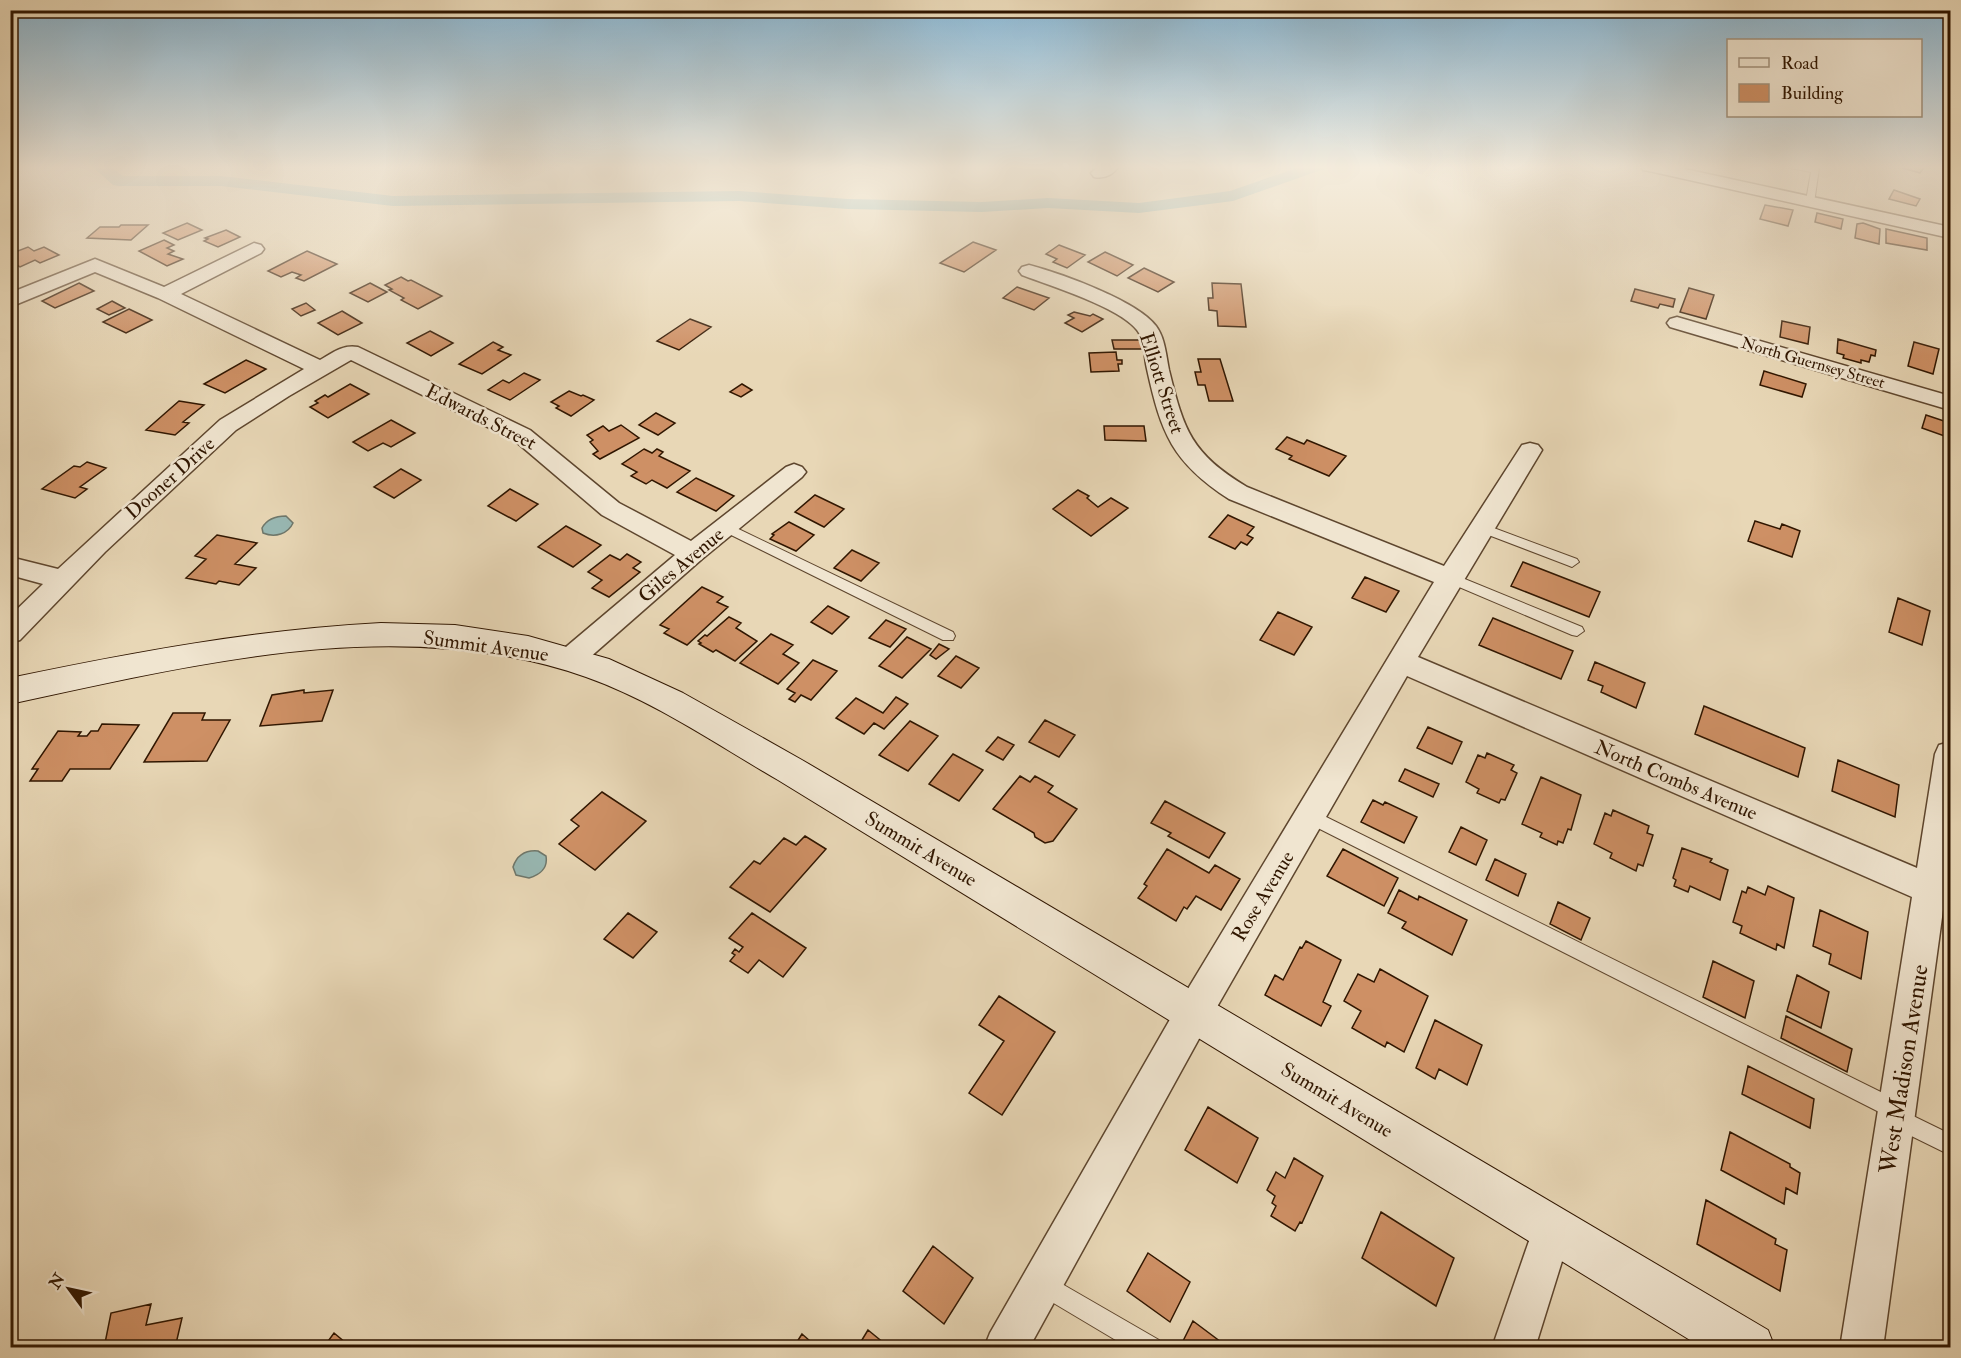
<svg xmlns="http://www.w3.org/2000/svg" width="1961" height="1358" font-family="'IM FELL Double Pica',serif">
	<rect width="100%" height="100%" fill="#e8d7b6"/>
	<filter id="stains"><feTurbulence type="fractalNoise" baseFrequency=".00333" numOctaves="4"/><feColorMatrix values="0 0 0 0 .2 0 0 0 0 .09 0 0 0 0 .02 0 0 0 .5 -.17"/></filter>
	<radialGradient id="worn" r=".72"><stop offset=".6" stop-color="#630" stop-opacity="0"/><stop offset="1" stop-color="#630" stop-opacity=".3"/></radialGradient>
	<!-- water -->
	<path fill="#98b8b3" stroke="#6e776b" stroke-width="1.5" d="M286 516 293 523C288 534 275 538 263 533L262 528C267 519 276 516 286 516Z
		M538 851 546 856C548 868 540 875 529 878L516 875 513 867C517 855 526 850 538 851Z"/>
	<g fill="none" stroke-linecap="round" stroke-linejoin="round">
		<!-- canal -->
		<path fill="#98b8b3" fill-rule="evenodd" d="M92 166H110L123 176H221L393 196 739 191 848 199 982 202 1048 198 1139 203 1230 191 1303 166H1326L1324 169 1233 201 1139 213 1048 208 982 212 848 209 739 201 393 206 221 186H119L113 185Z"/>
	</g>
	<!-- building -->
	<path fill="#ce9065" stroke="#301600" stroke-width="1.5" d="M1895 166H1925L1920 173Z
		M1894 190 1920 199 1916 206 1889 199Z
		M1765 205 1793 210 1788 226 1760 219Z
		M1817 213 1843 219 1841 229 1815 222Z
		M187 223 202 230 178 240 163 233Z
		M1863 223 1880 229 1879 244 1855 238 1857 224Z
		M121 225H148L131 240 87 238 100 227H119Z
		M1886 229 1927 238V250L1886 243Z
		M226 230 240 237 218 247 204 241 208 239 205 238Z
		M164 240 174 245 167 248 174 251 168 254 183 259 167 266 139 251Z
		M973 242 996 250 964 272 940 263Z
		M1059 245 1085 255 1067 268 1053 262 1057 259 1046 254Z
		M28 247 34 251 44 247 59 255 40 263 35 260 20 267 10 261V254Z
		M307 251 337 264 304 281 296 278 301 275 292 272 281 277 268 271Z
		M1105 252 1133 265 1117 276 1088 262Z
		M1144 268 1174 282 1158 292 1128 278Z
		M401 277 408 281 411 280 442 296 418 309 401 300 404 298 389 290 392 289 385 285Z
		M79 283 94 291 55 308 42 301Z
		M370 283 387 292 368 302 350 293Z
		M1212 283 1241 284 1246 327 1218 326 1217 311 1209 310 1208 298H1213Z
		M1017 287 1049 298 1034 310 1003 298Z
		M1689 288 1714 295 1706 319 1680 312Z
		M1635 289 1675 299 1673 307 1660 304 1658 308 1631 301Z
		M112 301 125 308 109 315 97 309Z
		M306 303 315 310 301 316 292 309Z
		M129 309 152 320 126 333 103 322Z
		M342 311 362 323 338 335 318 323Z
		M1074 312 1090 316 1093 314 1103 319 1082 332 1065 323 1074 318 1068 315Z
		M690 319 711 327 679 350 657 341Z
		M1782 321 1810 327 1808 344 1780 337Z
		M430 331 453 343 431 356 407 343Z
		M1838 339 1876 350 1875 356 1871 355 1869 362 1861 360V363L1843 358 1844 355 1837 353Z
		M1112 340H1145L1147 349H1114Z
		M493 342 503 347 498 350 511 355 482 374 459 364Z
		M1914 342 1939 349 1933 374 1908 366Z
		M1116 352 1117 360H1122V364H1118L1119 371 1091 372 1089 353Z
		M1198 359H1220L1233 401H1209L1205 385H1198L1195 372H1201Z
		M246 360 266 369 225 393 204 384Z
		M1764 371 1806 384 1802 397 1760 385Z
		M524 373 540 380 510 400 488 390 503 380 509 383Z
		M350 384 369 394 328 418 310 407 318 403 315 401 325 395 328 397Z
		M742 384 752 390 741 397 730 392Z
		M569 391 581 396 583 395 594 400 571 416 556 408 559 406 551 402Z
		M179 401 204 405 183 422 189 423 175 435 146 430Z
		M656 413 675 423 658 435 639 425Z
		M1926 415 1950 423V438L1922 428Z
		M391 420 415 433 391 447 383 443 368 451 353 442Z
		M621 425 639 438 600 459 593 454 598 451 590 442 593 440 587 435 603 426 609 431Z
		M1104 426H1144L1146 441 1105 440Z
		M1287 437 1304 444 1307 440 1346 456 1329 476 1289 459 1292 456 1276 449Z
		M644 449 652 453 657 449 663 452 659 456 690 471 667 488 652 480 646 484 631 476 637 472 622 464Z
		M87 462 106 468 80 487 87 489 75 498 42 489 74 466 80 467Z
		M401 469 421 480 394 498 374 487Z
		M696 478 734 496 716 511 677 492Z
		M510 489 538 504 516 521 488 506Z
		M1078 490 1089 496 1087 498 1098 507 1111 498 1128 508 1091 536 1053 509Z
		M815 495 844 509 824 527 795 512Z
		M1228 515 1254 527 1247 535 1253 538 1247 545 1241 542 1235 549 1209 537Z
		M1755 521 1780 529 1782 524 1800 531 1792 557 1748 541Z
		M789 522 814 535 796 551 770 539 774 535 772 534Z
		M566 526 601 545 573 567 538 547Z
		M217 535 257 543 235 564 256 568 239 585 219 581 216 584 186 578 206 559 195 556Z
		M852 550 879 563 861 581 834 568Z
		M627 554 641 562 633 568 640 572 609 597 592 588 602 580 588 572 610 555 620 560Z
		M1523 562 1600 592 1589 617 1511 586Z
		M1365 577 1399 591 1386 612 1352 598Z
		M702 587 723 597 717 602 728 607 687 645 664 633 669 629 660 625Z
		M1898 598 1930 611 1922 645 1889 632Z
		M828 606 849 617 832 634 811 622Z
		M1278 612 1312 627 1294 655 1260 640Z
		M729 617 741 623 736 628 757 641 735 661 716 650 713 652 699 644 701 643 698 641 705 635 707 636Z
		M1493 618 1573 651 1561 679 1479 645Z
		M886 620 906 629 890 647 869 638Z
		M771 634 793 645 783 654 799 663 778 684 740 663Z
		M907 637 931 649 902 678 879 666Z
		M939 644 949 649 936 659 930 655Z
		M956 656 979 668 961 688 938 676Z
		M813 660 837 671 811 700 801 695 795 702 789 699 795 693 787 689Z
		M1595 662 1645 683 1636 708 1601 692 1603 686 1588 680Z
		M304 690V693L333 690 322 721 260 726 272 695Z
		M896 697 908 704 884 729 874 723 864 734 836 718 856 698 883 713Z
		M1704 706 1805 748 1798 777 1695 734Z
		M173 713H205L202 720H230L207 761 144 762Z
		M1045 720 1075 735 1059 757 1029 742Z
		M910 721 938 736 908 771 879 755Z
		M102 724 139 725 110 769H70L62 781H30L38 769H32L58 731 81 732 78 736H87L91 731H98Z
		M1428 727 1462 742 1452 764 1417 748Z
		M998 737 1014 745 1003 760 986 751Z
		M1487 753 1514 765 1511 770 1517 773 1505 800 1501 799 1499 803 1477 793 1479 789 1466 782 1478 755 1485 758Z
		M953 754 983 770 959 801 929 784Z
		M1838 760 1899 785 1895 817 1832 791Z
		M1405 769 1439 784 1433 797 1399 781Z
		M1020 776 1030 782 1035 776 1053 786 1048 792 1077 809 1053 841 1045 843 1035 837 1034 833 993 809Z
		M1541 777 1581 795 1571 830 1568 829 1563 843 1558 841 1557 845 1540 837 1542 833 1522 824Z
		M602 792 646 821 595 870 559 844 579 826 571 820Z
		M1373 800 1383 805 1385 802 1417 817 1404 843 1361 822Z
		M1165 801 1225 833 1209 858 1168 836 1171 833 1151 823Z
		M1613 810 1649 826 1647 833 1653 835 1643 866 1638 864 1636 871 1610 858 1612 853 1594 844 1605 813 1611 816Z
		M1461 827 1487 840 1476 865 1449 852Z
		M805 836 826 849 770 912 730 887 754 861 760 864 784 838 796 845Z
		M1682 848 1712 859 1710 862 1728 870 1720 900 1690 886 1688 892 1674 886 1676 880 1673 878Z
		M1167 849 1209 873 1215 865 1240 879 1221 910 1196 896 1187 909 1184 907 1176 921 1138 898 1147 886 1144 884Z
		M1343 849 1398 878 1384 906 1327 876Z
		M1495 859 1526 874 1518 896 1486 880Z
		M1768 886 1794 898 1784 948 1777 944 1776 950 1740 933 1742 926 1733 922 1742 891 1746 893 1748 887 1765 895Z
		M1399 890 1418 900 1419 896 1467 920 1452 955 1402 928 1406 922 1388 913Z
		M1558 902 1590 918 1581 940 1550 924Z
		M1820 910 1868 932 1861 979 1829 964 1831 954 1813 946Z
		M628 913 657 932 633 958 604 939Z
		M752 913 806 948 783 977 759 960 748 973 730 961 735 955 732 953 735 949 739 952 743 947 729 938Z
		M1306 941 1341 960 1323 1002 1331 1006 1321 1026 1265 995 1275 975 1283 980 1300 947 1302 948Z
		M1713 961 1754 981 1745 1018 1703 997Z
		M1380 969 1428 996 1404 1052 1387 1042 1385 1047 1352 1028 1361 1011 1344 1001 1358 974 1374 982Z
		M1797 975 1829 992 1821 1028 1787 1011Z
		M999 996 1055 1032 1002 1115 969 1093 1004 1041 979 1025Z
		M1786 1016 1852 1049 1847 1072 1781 1038Z
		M1435 1020 1482 1045 1467 1085 1439 1069 1435 1079 1416 1068Z
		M1748 1066 1814 1099 1810 1128 1742 1094Z
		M1208 1107 1258 1138 1237 1183 1185 1150Z
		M1730 1132 1790 1164V1167L1800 1173 1797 1194 1786 1188 1784 1204 1721 1170Z
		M1294 1158 1323 1176 1302 1223 1300 1222 1295 1231 1271 1216 1276 1206 1272 1203 1275 1196 1267 1190 1276 1172 1285 1178Z
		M1706 1200 1776 1239 1775 1244 1787 1250 1780 1291 1697 1244Z
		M1381 1212 1454 1258 1436 1306 1362 1258Z
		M933 1246 973 1278 944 1324 903 1291Z
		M1148 1253 1190 1282 1170 1322 1127 1291Z
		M151 1304 146 1325 182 1318 175 1348H104L111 1313Z
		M1193 1321 1229 1348H1187L1182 1343Z
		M868 1330 890 1348H857Z
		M334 1333 352 1348H323Z
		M802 1334 818 1348H793Z"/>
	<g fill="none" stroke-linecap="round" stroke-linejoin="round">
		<defs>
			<path id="lane" d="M1780 166 1819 168 1814 203 1806 201 1811 172Z
				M726 523 953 632 955 636 953 640H943L721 530 719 527 721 524Z
				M1483 524 1577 559 1579 562 1572 567 1567 565 1478 531 1476 528Z
				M1450 573 1582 627 1584 631 1577 636 1572 635 1445 581 1443 578 1445 575Z
				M1310 809 1905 1104 1907 1113 1950 1134V1155L1889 1125 1887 1116 1304 821 1302 816 1304 811Z
				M1043 1273 1159 1340 1162 1348H1129L1035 1292 1032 1284 1035 1276Z"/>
			<path id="street" d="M1099 166H1119C1113 175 1104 179 1094 177L1091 173Z
				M1640 166H1671L1950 227V238L1649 171 1643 170Z
				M254 243 261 245 264 249 261 253 181 294 320 360C332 353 343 344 358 347L530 430 619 503 691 541 786 467 794 464 802 467 806 472 802 477 702 559 580 666 570 670 560 666 556 659 560 652 675 555 602 515 514 440 351 360 289 396 236 430 105 552 20 640 10 643V616L43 584 10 575V557L58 569 220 420 304 369 158 298 95 272 10 307V293L95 259 164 287Z
				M1029 265C1060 273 1138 301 1156 326 1165 338 1166 355 1169 370 1184 431 1191 453 1247 487L1444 566 1522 445 1530 443 1538 445 1542 450 1418 657 1917 868 1935 754 1939 745 1950 742V859L1947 881 1950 883V913L1943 910 1883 1348H1840L1912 897 1407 676 1206 1026 1029 1348H984L990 1333 1180 1002 1434 582 1229 499C1172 462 1161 433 1147 369 1144 357 1145 340 1137 330 1119 307 1051 286 1022 275L1019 271 1022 267Z
				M1677 317 1950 396V410L1670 327 1667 323 1670 319Z
				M1552 1209 1566 1215 1572 1229 1535 1348H1492L1538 1215Z"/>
			<path id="secondary" d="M381 623 455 625 528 636 609 659 683 693 802 760 1768 1330 1775 1348H1703L778 780C716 744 654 701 586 677 401 612 196 664 10 704V678C135 652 253 630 381 623Z"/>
		</defs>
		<!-- lane casing -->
		<use href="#lane" stroke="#5e462e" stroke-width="2"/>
		<!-- street casing -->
		<use href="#street" stroke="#5e462e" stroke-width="3"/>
		<!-- secondary casing -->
		<use href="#secondary" stroke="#301600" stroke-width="2"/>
		<!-- lane -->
		<use href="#lane" fill="#f0e5d0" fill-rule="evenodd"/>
		<!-- street -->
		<use href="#street" fill="#f0e5d0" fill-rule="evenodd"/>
		<!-- secondary -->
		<use href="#secondary" fill="#f0e5d0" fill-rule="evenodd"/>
	</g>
	<!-- sky -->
	<linearGradient id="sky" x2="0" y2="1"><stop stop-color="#88b6d3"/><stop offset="0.47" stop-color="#f5edde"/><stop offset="1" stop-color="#f5edde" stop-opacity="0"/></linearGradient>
	<rect width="1961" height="356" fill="url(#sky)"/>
	<g text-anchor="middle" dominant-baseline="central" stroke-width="5" stroke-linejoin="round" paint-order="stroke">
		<!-- far-street labels -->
		<g font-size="16" fill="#301600" stroke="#f0e5d0">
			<text transform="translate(1813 363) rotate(16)">North Guernsey Street</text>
		</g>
		<!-- street labels -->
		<g font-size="20" fill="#301600" stroke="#f0e5d0">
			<text transform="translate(1162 383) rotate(72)">Elliott Street</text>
			<text transform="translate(481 417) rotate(27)">Edwards Street</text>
			<text transform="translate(170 478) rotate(-42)">Dooner Drive</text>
			<text transform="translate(681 565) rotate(-40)">Giles Avenue</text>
			<text transform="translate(486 646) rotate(8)">Summit Avenue</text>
			<text transform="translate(1676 780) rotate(23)">North Combs Avenue</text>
			<text transform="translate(921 849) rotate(31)">Summit Avenue</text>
			<text transform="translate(1263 896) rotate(-59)">Rose Avenue</text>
			<text transform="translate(1337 1100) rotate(31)">Summit Avenue</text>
		</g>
		<!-- near-street labels -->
		<g font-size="24" fill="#301600" stroke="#f0e5d0">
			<text transform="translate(1904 1069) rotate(-81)">West Madison Avenue</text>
		</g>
	</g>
	<!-- margin -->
	<rect width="1961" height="1358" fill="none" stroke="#e8d7b6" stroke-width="36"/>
	<rect x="12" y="12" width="1937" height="1334" fill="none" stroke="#301600" stroke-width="3"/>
	<rect x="18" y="18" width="1925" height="1322" fill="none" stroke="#301600" stroke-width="1.5"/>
	<!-- legend -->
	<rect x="1727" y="39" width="195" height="78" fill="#f0e5d0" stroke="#a3927d" stroke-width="1.5"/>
	<rect x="1739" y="58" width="30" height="9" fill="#f0e5d0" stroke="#a3927d" stroke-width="1.5"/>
	<text x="1781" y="69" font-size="18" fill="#301600">Road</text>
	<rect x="1739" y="84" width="30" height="18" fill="#ce9065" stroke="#a3927d" stroke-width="1.5"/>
	<text x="1781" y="99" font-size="18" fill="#301600">Building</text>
	<!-- north arrow -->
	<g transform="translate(69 1289) rotate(303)" stroke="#f0e5d0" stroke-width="4.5" paint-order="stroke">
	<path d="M0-4.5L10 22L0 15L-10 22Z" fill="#301600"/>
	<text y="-9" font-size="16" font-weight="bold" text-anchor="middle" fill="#301600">N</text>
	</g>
	<rect width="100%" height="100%" filter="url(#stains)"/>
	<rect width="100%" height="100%" fill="url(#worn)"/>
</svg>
